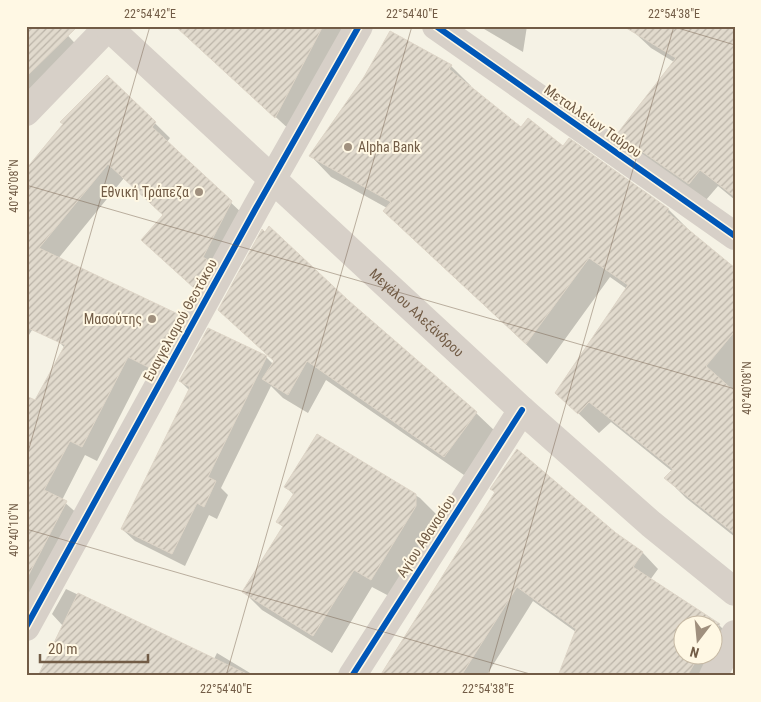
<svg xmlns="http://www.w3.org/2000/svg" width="761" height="702" font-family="'Roboto Condensed',sans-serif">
	<defs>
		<pattern id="building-hatch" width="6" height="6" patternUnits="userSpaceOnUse" patternTransform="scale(1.25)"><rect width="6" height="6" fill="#e1dacd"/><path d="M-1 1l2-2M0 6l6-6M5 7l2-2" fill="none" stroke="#bbb4a8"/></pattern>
	</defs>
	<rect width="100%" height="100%" fill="#f5f2e5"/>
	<!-- shadow -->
	<path fill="#0003" fill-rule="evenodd" d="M26 26H59L83 52 26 108Z
		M177 26H349L292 132Z
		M479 26H527L523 52Z
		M634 32 735 84V200L718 186 706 200 635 151 618 134 674 62 651 48Z
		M451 66 471 86 470 88 521 129 564 147 569 140 669 210 689 230 735 270V537L686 498 666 478 673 472 611 422 599 433 557 393 627 289 610 277 547 364 405 231 384 211 387 208 331 177 311 156Z
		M107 76 170 138 167 142 246 217 210 302 158 255 164 216 124 178 57 260 68 271 29 335 26 334V171Z
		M348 302 476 413 496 432 464 475 326 380 308 413 283 398 271 386 221 488 228 495 217 519 209 515 185 566 135 541 122 529 190 391 180 381 266 357 274 365 275 362 219 310Z
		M179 316 194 331 166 382 143 371 97 461 85 455 62 500 81 517 26 624V402H36L65 348 58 341Z
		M318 435 420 498 438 516 389 596 372 587 332 653 262 610 244 592 284 528 278 522 294 495 286 487Z
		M496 493 615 534 643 553 658 569 650 580 719 625 734 640 719 676H559L576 632 533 601 486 676H381ZM684 624H714V654H684Z
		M66 589 214 659 217 653 255 676H39L63 626 52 614Z"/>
	<!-- building -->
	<path fill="url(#building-hatch)" stroke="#ded5c7" d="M26 26H78L26 77Z
		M175 26H323L275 118Z
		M623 26H735V197L700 170 689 184 617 134 676 58Z
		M390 31 452 65 449 69 521 127 528 118 563 146 569 138 669 209 667 212 735 268V331L706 366 735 392V534L664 478 673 469 589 402 578 414 555 393 628 285 589 258 526 344 383 211 391 202 309 156 364 77Z
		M107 75 156 122 152 127 232 201 203 257 209 261 194 288 141 240 163 215 108 164 39 248 180 315 150 368 128 357 82 447 70 441 44 490 67 501 26 580V396L35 400 65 345 26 327V169L63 124 60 122Z
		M269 226 349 301 477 412 444 457 307 361 288 395 262 379 274 361 218 310 262 229 265 232Z
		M208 328 267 356 208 477 216 481 204 507 197 503 172 554 121 529 190 387 179 381Z
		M317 434 416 494V506L371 580 354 570 313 636 242 592 283 526 276 522 294 493 284 487Z
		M517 449 616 533 643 552 633 567 720 624 714 633V624H684V654H700L687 676H558L576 629 517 587 461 676H380L495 492 490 489Z
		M78 593 251 676H38Z"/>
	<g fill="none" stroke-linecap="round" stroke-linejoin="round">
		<!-- minor -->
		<path stroke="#d7d0c8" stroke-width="28" d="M436 26 735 236
			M26 627 256 208 359 26
			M352 676 522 410
			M713 676 735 634"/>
		<!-- tertiary -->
		<path stroke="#d7d0c8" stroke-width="28" d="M26 112 108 27"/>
		<!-- secondary -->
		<path stroke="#d7d0c8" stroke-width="28" id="s1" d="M107 26 522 410 651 524 735 592"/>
		<defs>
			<path id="cycleway" d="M436 26 735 236
				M26 627 256 208 359 26
				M352 676 522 410"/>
		</defs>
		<!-- cycleway casing -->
		<use href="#cycleway" stroke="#fff8e4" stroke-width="9"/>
		<!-- cycleway -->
		<use href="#cycleway" stroke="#0057b8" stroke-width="6"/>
	</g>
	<!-- ticks -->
	<path fill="none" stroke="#725c46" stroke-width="1" stroke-opacity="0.45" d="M671 26 735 45M26 185 735 389M26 459 150 26M26 529 537 676M226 676 412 26M488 676 674 26"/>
	<!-- markers -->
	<g fill="#a0907e" stroke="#fff8e4" stroke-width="2">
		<circle cx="348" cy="147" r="5"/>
		<circle cx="199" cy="192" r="5"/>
		<circle cx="152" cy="319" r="5"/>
	</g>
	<g text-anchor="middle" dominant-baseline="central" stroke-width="4" stroke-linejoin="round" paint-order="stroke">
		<!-- street labels -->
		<g font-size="14" fill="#725c46" stroke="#fff8e4">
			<text transform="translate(593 121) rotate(35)">Μεταλλείων Ταύρου</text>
			<text stroke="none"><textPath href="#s1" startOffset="422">Μεγάλου Αλεξάνδρου</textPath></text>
			<text transform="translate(180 320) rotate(-61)">Ευαγγελισμού Θεοτόκου</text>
			<text transform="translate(426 536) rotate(-57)">Αγίου Αθανασίου</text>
		</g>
		<!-- poi labels -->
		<g font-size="14" fill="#725c46" stroke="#fff8e4" text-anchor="end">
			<text x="358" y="147" text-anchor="start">Alpha Bank</text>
			<text x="189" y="192">Εθνική Τράπεζα</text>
			<text x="142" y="319">Μασούτης</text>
		</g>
	</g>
	<!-- border -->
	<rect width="761" height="702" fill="none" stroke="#fff8e4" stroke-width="55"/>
	<!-- north arrow -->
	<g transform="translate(698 640) rotate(196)"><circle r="24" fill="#fff8e4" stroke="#c7baa5"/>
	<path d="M0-4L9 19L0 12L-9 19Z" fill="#a0907e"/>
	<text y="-8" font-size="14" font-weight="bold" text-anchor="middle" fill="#725c46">N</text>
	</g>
	<!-- scale -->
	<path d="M40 654v8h108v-8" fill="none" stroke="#725c46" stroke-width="2.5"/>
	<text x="48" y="654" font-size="15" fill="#725c46" stroke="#fff8e4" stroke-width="4" paint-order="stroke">20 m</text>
	<rect x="28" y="28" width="706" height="646" fill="none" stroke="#725c46" stroke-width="2"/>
	<g font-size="12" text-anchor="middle" fill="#725c46">
		<text x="150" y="18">22°54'42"E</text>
		<text x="412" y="18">22°54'40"E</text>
		<text x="674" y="18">22°54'38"E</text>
		<text transform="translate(14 186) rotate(-90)" y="4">40°40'08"N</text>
		<text transform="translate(747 388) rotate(-90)" y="4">40°40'08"N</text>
		<text transform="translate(14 530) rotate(-90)" y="4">40°40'10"N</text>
		<text x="226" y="693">22°54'40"E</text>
		<text x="488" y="693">22°54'38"E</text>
	</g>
</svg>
